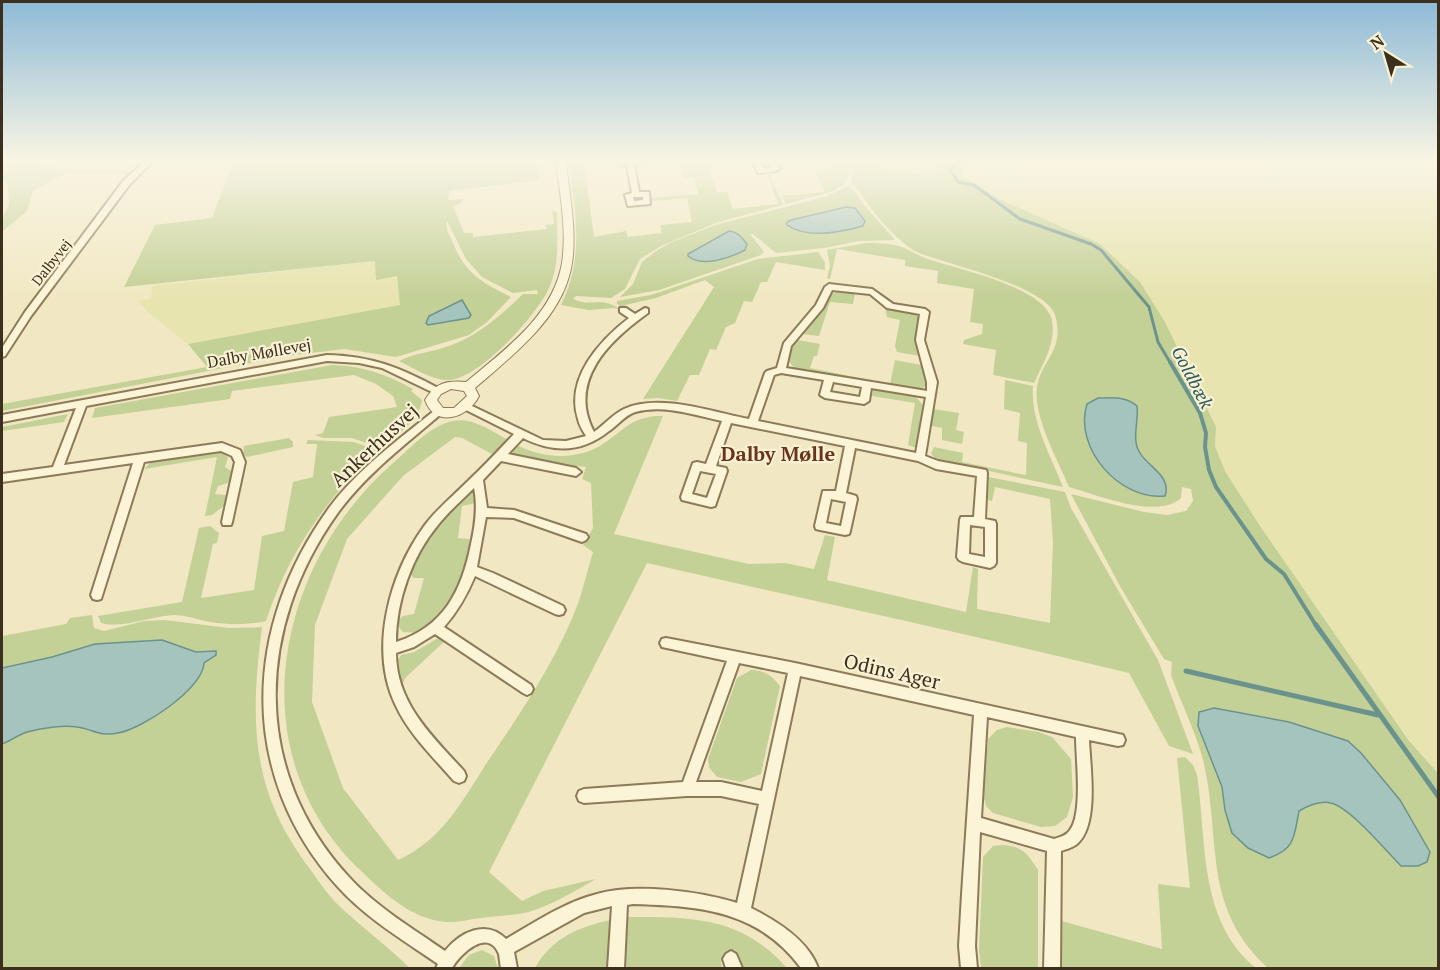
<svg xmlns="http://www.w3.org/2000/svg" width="1440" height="970" font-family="'PT Serif',serif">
	<rect width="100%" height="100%" fill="#f1e8c3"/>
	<!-- farmland -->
	<path fill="#e7e4b0" d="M864 161H943L934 177 869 165Z
		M965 161H1284L1264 164 1307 161H1416L1438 172V773L1409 741 1260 526 1225 471 1215 446 1216 427 1165 322 1140 282 1100 244 999 199 961 175Z
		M375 261 397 276 400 305 188 344 150 314 138 301 151 299 152 286Z"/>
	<!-- green -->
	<path fill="#c3d096" d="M234 161H538L539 180 449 191 448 200 464 199 460 204 453 206 464 233H473V237L547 229 545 225 554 224 552 211 557 212C557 238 560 264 549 288 537 315 480 378 450 380 432 381 414 368 399 361 415 353 433 352 449 346 479 335 500 316 523 294H538L537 290 513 293 482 277 466 259 447 221C445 229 450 235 453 243 466 275 482 282 511 297L487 322 469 335 396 357 344 349 286 356 2 411V404L207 367 188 344 400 305 397 276 376 280 375 261 124 287 155 225 212 218Z
		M569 161H584L594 237 626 231 628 237 662 233 660 225 692 222 687 198 652 201V198L698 194 694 177 683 178 679 162 707 161 717 192H727L733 209 778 204 767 173H769L783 205 718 222 661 246 640 259 625 289 611 298 576 296 573 299C591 308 602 295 621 310L614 308 588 310 561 305C585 256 575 213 569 161Z
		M828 161H845L849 171 845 184 831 192 786 204 782 196 825 192 814 169 831 168Z
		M849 161H864L870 165 933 177 943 161H965L961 175 999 199 1100 244 1140 282 1165 322 1216 427 1215 446 1225 471 1260 526 1409 741 1438 773V968H1268C1199 905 1223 836 1202 756 1194 729 1181 702 1171 675L1172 662 1164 659 1121 588 1071 494 1144 512 1167 515 1186 511 1193 501 1191 489 1182 487 1181 498C1158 520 1097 495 1069 487 1058 460 1033 417 1037 388 1040 361 1066 350 1055 315 1046 285 944 264 917 252 902 245 877 218 868 204 862 195 860 190 851 184L853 170Z
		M2 165 133 171 130 174 67 173 33 190 27 211 3 231 2 249V219L9 204 8 184 2 179Z
		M848 186 854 190 864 205 895 240 859 241 824 248 776 253 753 234H750L764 252 761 255 659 290 620 297 633 284 642 262 656 251 670 243 715 225 825 197Z
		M866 243C877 243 888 243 899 246 909 249 918 256 928 259 957 269 1040 286 1051 317 1058 340 1043 363 1034 383L993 375 996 350 963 344 964 340 982 334 983 324 970 322 974 289 937 283 938 271 905 266V260L837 249 830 279 827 278 830 266 827 250Z
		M818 252 825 262V270L776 262 767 282H761L752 302 744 301 735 323 726 327 716 350 710 349 699 375H690L677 401 658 398 643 399 714 287 705 280 656 298 625 305 632 312 617 304V301L651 295 758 259Z
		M840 290 855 293 853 304 830 302 819 336 803 334 824 308 830 295Z
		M885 307 913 312 920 317 915 339 920 356 897 352 895 346 900 320 887 317Z
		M798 340 820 344 817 356H814L810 368 890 384 895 360 921 365 927 386 916 390 795 369 787 359 792 346Z
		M332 365C362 366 386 374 413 389L411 391 422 400C420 421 396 435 381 448L352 438H323L315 435 323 433 329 417 397 407 393 396 376 384 354 375 232 391 230 399 92 418 95 408Z
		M1005 380 1033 386C1030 420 1051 456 1063 487L937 460 931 454 934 447 963 453 962 462 1026 475 1027 443 1018 441 1020 413 1004 409Z
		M876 390 916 397 923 405 916 448 908 445 915 403 872 396 873 391Z
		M933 409 959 413 956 430 964 432 962 444 942 440V428L932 426Z
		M68 414 64 422 2 431V427Z
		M655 416H663L614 534 749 564 785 563 814 569 825 535 835 537 827 580 966 612 973 567 978 569 977 609 1050 623 1053 542 1050 499 995 487 992 501 988 500V477L1065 492 1071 508 1158 660 1193 754 1169 746 1129 673C969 634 808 600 647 563L489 872 522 901 543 891 596 879C577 890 555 903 535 910 517 916 500 915 481 918 470 919 457 923 446 922 410 919 383 892 359 869 238 752 275 567 392 464 413 446 441 412 472 422 485 426 497 434 508 440L492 454 462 438 455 437 403 476 347 539 315 625 312 702 343 788 398 860C441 841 462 802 486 764 521 712 557 660 579 601 584 585 588 568 593 552L583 545 593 528 591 483 582 479 586 467 577 466 570 469 509 455 508 453 517 445C543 459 580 461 606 442 625 429 630 419 655 416Z
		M289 438 293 442V447L247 457 243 454 244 446Z
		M308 440 354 442 379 451C326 497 288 554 266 621 248 625 229 625 210 622 199 620 186 615 174 615 151 616 123 629 101 623L98 616 182 602 199 528 210 526 219 533 217 543 213 544 201 598 254 590 262 536 284 531 293 482 313 477 317 444H306Z
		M219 451 228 457 225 467 233 472 231 482 218 486 215 494 227 495 225 505 212 515 205 516 217 457 144 469 151 462Z
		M469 492 475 495 476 501 472 504 462 506 458 538 469 539 472 541C463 581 451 607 420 633L403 632 398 626V620L403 616 414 614 424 578H413L411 573C425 542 442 515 469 492Z
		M92 615 94 628 104 631 144 621 165 620 229 628 262 627C250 722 250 790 310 869 318 880 326 892 335 902 359 925 386 945 410 968H2V636L66 624 70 618Z
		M440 637 446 640 405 678 401 689 396 663 401 655 414 652Z
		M751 670C766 671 771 675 780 686L761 774 741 782 717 777 709 767 708 759 737 678Z
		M1007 727 1039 732 1052 737 1071 759 1073 797 1067 817 1055 826 1041 827 993 813 986 806 983 794 988 739 997 730Z
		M1185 757 1193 765 1197 775C1207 841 1198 921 1256 968H1058V920L1162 949 1158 884 1190 888 1177 758Z
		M1003 845C1024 847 1027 853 1038 870V968H981L979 951 983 857 993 846Z
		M626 917C691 917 741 916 787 968H740L736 954 721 960 722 968H626Z
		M611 920 609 968H535C552 938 578 927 611 920Z
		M482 950 494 956 498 968H459L469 955Z"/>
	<!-- water -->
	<path fill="#a6c4be" stroke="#6b938d" stroke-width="1.5" d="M846 207 855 208 865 221 863 226C842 232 807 239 787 225V222L791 220Z
		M729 231C738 232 741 237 747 244L745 250C730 258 702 268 688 256V254Z
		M462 300 471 315 469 318 428 325 426 323 429 316Z
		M1098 398C1112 398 1126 396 1137 406 1139 421 1131 440 1140 453 1148 467 1172 476 1165 496 1120 501 1073 448 1087 404Z
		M162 640 196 652 216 651V655L204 663C203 689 142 729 118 733 99 737 93 729 77 727 63 725 41 728 27 732 18 735 10 741 2 744V668L52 657 95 644Z
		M1214 708 1289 722 1348 741 1361 753 1400 800 1430 852 1427 862 1418 866H1401C1386 851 1351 808 1331 803 1321 800 1307 806 1299 811 1294 835 1296 849 1269 858L1248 848 1232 833 1225 810 1222 787 1198 726 1199 712Z"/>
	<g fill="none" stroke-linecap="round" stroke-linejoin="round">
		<!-- stream-far2 -->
		<path stroke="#6b938d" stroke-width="3" d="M961 161 950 170 958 182 974 185 1020 219 1091 244 1101 250 1149 307 1158 342 1171 364"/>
		<!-- stream-far1 -->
		<path stroke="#6b938d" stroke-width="4" d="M1170 362 1200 413 1206 433 1205 447 1209 470 1216 487 1266 559 1284 574 1317 627"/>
		<!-- stream -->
		<path stroke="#6b938d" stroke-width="5" d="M1316 625 1438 796
			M1186 671 1378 715"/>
		<defs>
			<path id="minor" d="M145 161H153L130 184 31 316 5 356 2 357V348L25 312 124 180Z
				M618 161H644L634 164 639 192H649L650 204 628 206 625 195 632 193 627 165 621 164ZM633 197H643V200L634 201Z
				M753 161H766L761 163 764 169 772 167 768 161H776L780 169 776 171 758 173Z
				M829 284 872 289 893 304 925 309 929 312 924 340 937 382 925 456 938 461 986 470 987 473 985 519 995 521 996 524V563L994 566 990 568 963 562 959 560 957 557 960 520 961 517H974L977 476 936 469 918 461 855 448 846 493 856 496 857 499 850 531 849 534 845 535 820 530 816 529 815 526 823 491H836L845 446 731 423 716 466 726 468 727 471 716 503 715 506 711 507 682 500 681 497 693 463 697 462 706 464 722 421C693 415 664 404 635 412 624 416 618 425 609 431 582 453 553 453 523 438L508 454 576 468 581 472 576 476 501 461 483 480 487 508 514 510 586 534 588 537 586 540 582 542 514 518 486 517 477 567 493 573 563 606 565 610 563 614 559 615 555 614 475 576C467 595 458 611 444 627L531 685 533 689 531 693 527 695 523 693 435 634 414 647 396 653C396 703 432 736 464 771L466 776 464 781 459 783 454 781C433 757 409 734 396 706 368 649 390 573 425 525 437 509 453 496 467 482 483 467 498 451 514 434L464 409 462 407 464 405H470L543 440 566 441 586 436C583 431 579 425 578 419 565 379 599 341 629 318L620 312V308H626L635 314 645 308 648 309V313C609 341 567 381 594 432 604 425 613 414 624 409 660 393 712 412 749 419L765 373 767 371 777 368 784 343 816 305 825 287ZM832 290 870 294 887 308 920 314 916 340 927 382V391L786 368 791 346 823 308ZM781 373 824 380 820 395 825 398 864 404 869 401 871 388 926 397 916 453 758 421 774 375ZM833 382 862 387 860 397 830 392ZM700 471 716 474 707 498 692 494ZM474 488C478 507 475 526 471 544 462 590 444 627 396 642 396 601 412 556 438 525 449 511 462 500 474 488ZM831 499 846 502 841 526 826 523ZM970 525 985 527V557L969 554Z
				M327 355C372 356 401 368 440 389L442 391 440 393H434L382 368 359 363 327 361 86 406 64 465 222 443 240 450 245 462 232 522 231 525H223L222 522 235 462 232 456 221 451 144 462 101 599 97 600 93 599 91 595 133 463 2 482V474L53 467 76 408 2 422V415Z
				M438 409 443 412 441 414C405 445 365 475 337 514 256 628 251 770 348 876 375 906 412 928 445 951 460 932 486 919 506 939 535 922 565 902 597 894 635 883 699 891 737 903L759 804 721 796H687L584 803 579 801 577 796 579 791 584 789 683 782 727 661 662 647 660 643 662 639 666 638 795 663 1123 735 1125 740 1123 745 1118 746 1089 740C1090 766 1099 823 1078 843 1074 847 1067 849 1061 851L1060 968H1044L1047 851 980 832 975 946 977 968H961L959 946 962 894 974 715 800 676 751 908C777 921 808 940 818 968H801C758 910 700 906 633 904L627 905 624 968H608L612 906 584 913 514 952 517 968H501C500 964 500 959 499 954 488 927 460 954 452 968H436L438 964C403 940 366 918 338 887 237 775 243 627 329 508 357 470 398 440 435 410ZM739 663 788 673 762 791 721 782H696ZM987 717 1076 737C1076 759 1083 813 1070 830 1066 836 1060 837 1054 839L981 818Z
				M731 951 736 954 742 968H726L723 959 726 954Z"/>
			<path id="tertiary" d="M556 161H566C569 194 577 229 572 263 564 317 514 354 475 388L479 396C468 418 435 429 425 400 435 383 446 380 466 382 504 350 553 316 562 263 567 229 560 194 556 161ZM451 389 464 391 467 396 454 408H443L437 400 441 394Z"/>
		</defs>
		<!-- minor casing -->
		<use href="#minor" stroke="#8d7a58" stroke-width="4"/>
		<!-- tertiary casing -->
		<use href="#tertiary" stroke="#8d7a58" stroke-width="2"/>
		<!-- minor -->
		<use href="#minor" fill="#fbf4d7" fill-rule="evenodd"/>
		<!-- tertiary -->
		<use href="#tertiary" fill="#fbf4d7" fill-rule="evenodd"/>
	</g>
	<!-- sky -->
	<linearGradient id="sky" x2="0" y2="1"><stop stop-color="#8dbad7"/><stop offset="0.54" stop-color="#f9f5e4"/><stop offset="1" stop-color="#f9f5e4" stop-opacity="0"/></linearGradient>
	<rect width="1440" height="297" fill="url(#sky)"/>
	<g text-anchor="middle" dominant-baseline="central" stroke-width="4.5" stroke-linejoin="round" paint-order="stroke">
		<!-- far-street labels -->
		<g font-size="14" fill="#3c2f1e" stroke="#f8f1d3">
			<text transform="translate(51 262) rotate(-52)">Dalbyvej</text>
		</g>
		<!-- street labels -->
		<g font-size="16" fill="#3c2f1e" stroke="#f8f1d3">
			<text transform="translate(259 353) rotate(-10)">Dalby Møllevej</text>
		</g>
		<!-- water labels -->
		<g font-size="18" font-style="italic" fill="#2c5a5c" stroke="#f8f1d3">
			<text transform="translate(1193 377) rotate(62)">Goldbæk</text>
		</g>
		<!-- near-street labels -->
		<g font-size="20" fill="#3c2f1e" stroke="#f8f1d3">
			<text transform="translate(374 445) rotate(-43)">Ankerhusvej</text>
			<text transform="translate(892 671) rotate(13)">Odins Ager</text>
		</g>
		<!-- quarter labels -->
		<g font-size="20" font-weight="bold" fill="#6b341a" stroke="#f8f1d3">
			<text x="778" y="453">Dalby Mølle</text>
		</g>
	</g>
	<!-- border -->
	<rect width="1440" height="970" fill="none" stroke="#3c2f1e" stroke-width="6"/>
	<!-- north arrow -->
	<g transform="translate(1386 54) rotate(323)" stroke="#f8f1d3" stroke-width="4.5" paint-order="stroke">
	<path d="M0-4.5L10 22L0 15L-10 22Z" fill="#3c2f1e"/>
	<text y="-9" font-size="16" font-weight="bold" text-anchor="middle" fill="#3c2f1e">N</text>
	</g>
</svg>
